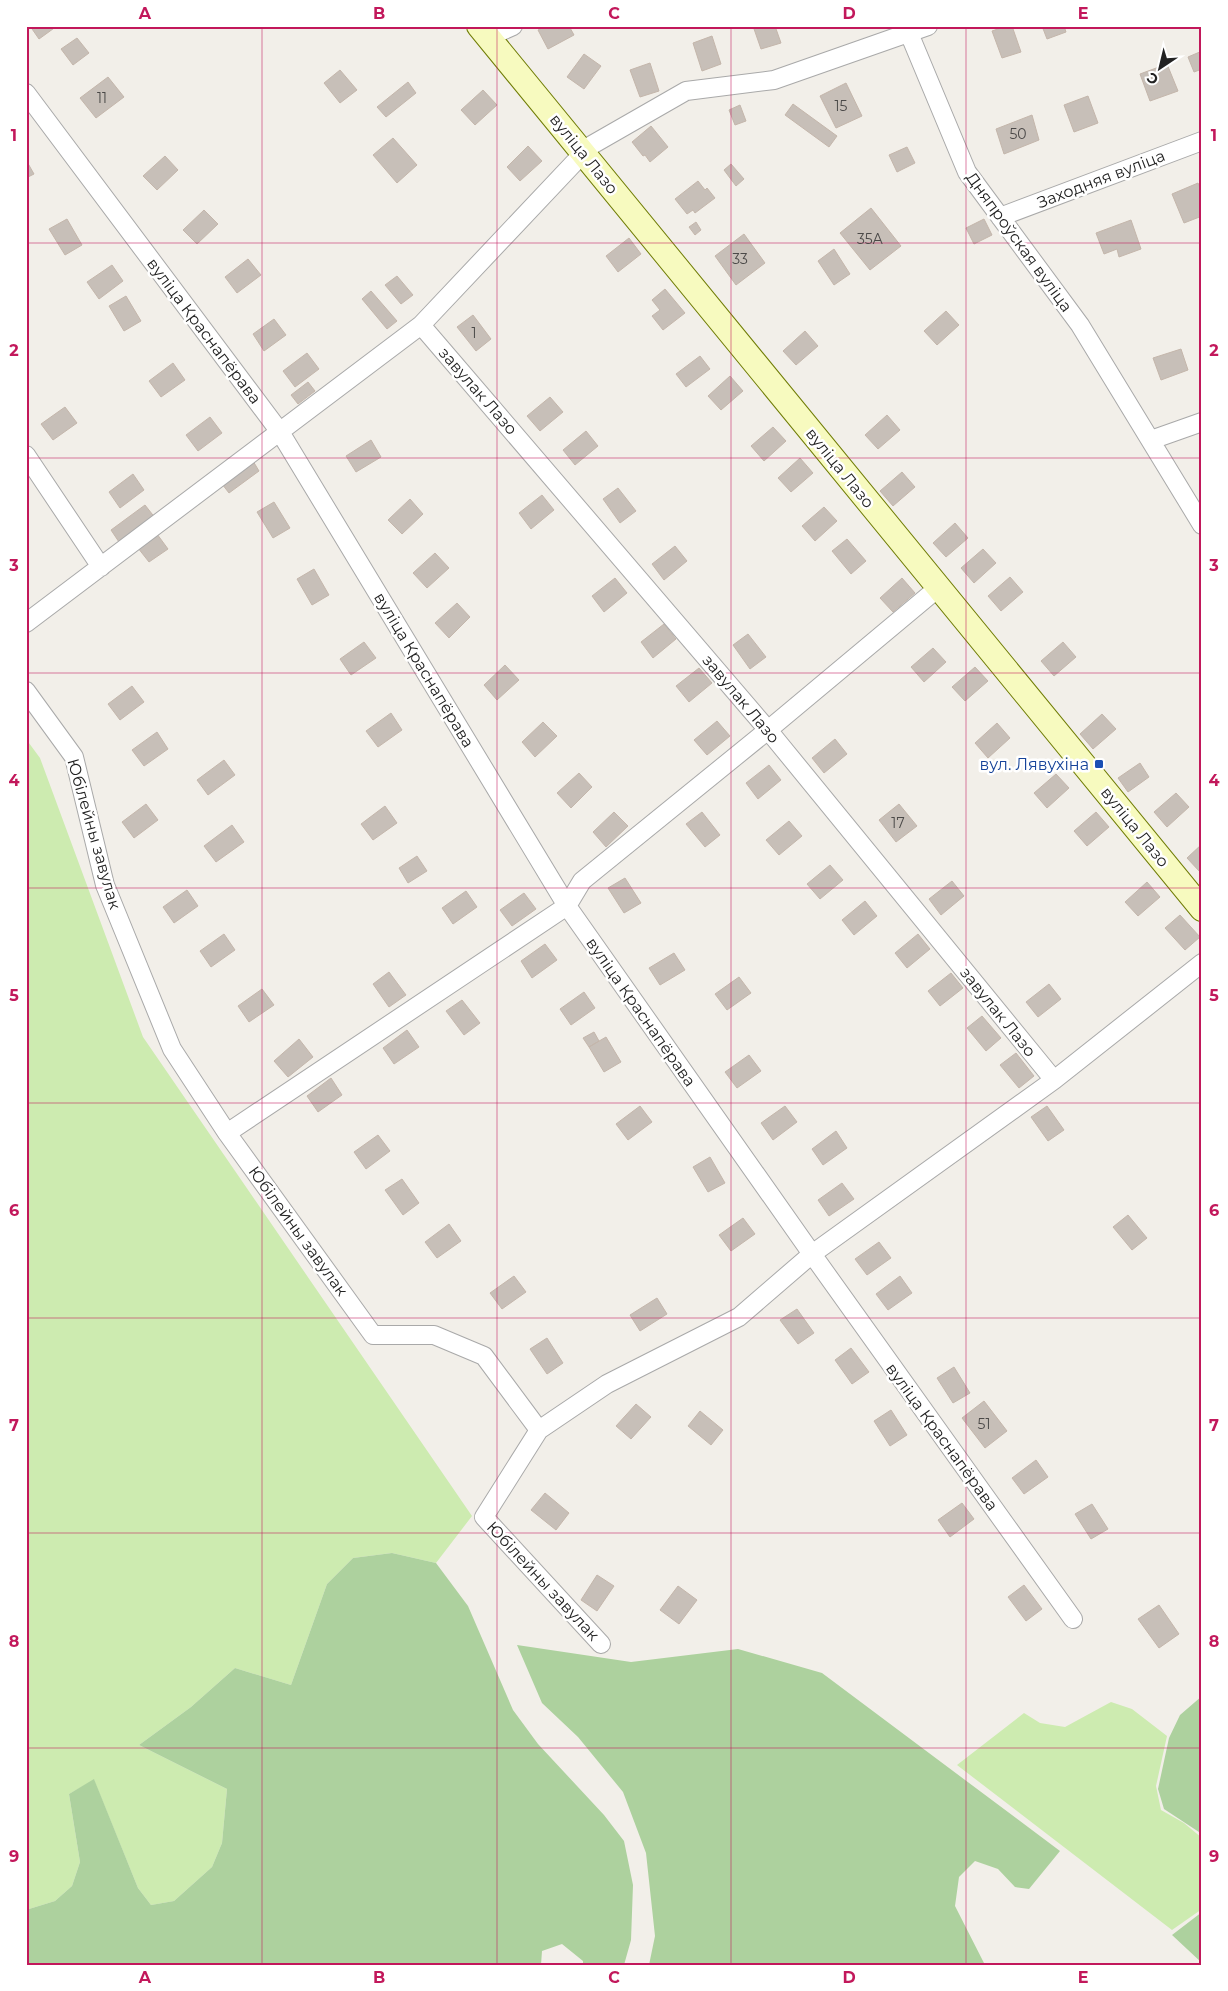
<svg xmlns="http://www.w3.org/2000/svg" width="1228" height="1991" font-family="Montserrat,sans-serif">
	<rect width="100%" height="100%" fill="#f2efe9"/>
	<!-- grass -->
	<path fill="#cdebb0" d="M26 739 40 758 143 1037 472 1516 436 1563 392 1553 353 1558 327 1584 291 1685 235 1668 191 1707 139 1745 227 1789 222 1843 212 1867 174 1901 151 1905 138 1888 94 1780 69 1794 80 1862 72 1886 55 1901 29 1909 26 1908Z
		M1111 1702 1132 1709 1167 1736 1156 1786 1161 1810 1184 1823 1202 1838V1909L1172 1930 957 1765 1024 1713 1040 1723 1065 1727Z"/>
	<!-- forest -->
	<path fill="#add19e" d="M392 1553 436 1563 468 1606 513 1710 538 1744 604 1815 624 1841 633 1885 631 1940 624 1965H583V1961L562 1944 542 1951 541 1965H26V1908L29 1909 55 1901 72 1886 80 1862 69 1794 94 1779 138 1888 151 1905 174 1901 212 1867 222 1843 227 1789 139 1745 191 1707 235 1668 291 1685 327 1584 353 1558Z
		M517 1645 631 1662 738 1649 822 1673 1060 1851 1029 1889 1015 1887 998 1869 975 1861 959 1877 955 1906 985 1965H649L655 1936 646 1853 623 1792 578 1737 542 1703Z
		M1202 1696V1834L1164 1809 1158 1789 1169 1738 1180 1715Z
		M1202 1912V1963L1172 1935Z"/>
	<!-- building -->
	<path fill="#c7bfb8" stroke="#c4b6ab" d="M30 26H57L39 39Z
		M546 26H569L574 35 548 49 538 30Z
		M753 26H775L781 43 761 49Z
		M1006 26H1012L1021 52 1002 58 992 31Z
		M1042 26H1064L1066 32 1047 39Z
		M712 36 721 64 702 71 693 43Z
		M77 38 89 53 73 65 61 49Z
		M1202 51V69L1194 72 1188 57Z
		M584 54 601 66 584 89 567 77Z
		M650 63 659 91 640 97 630 70Z
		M1167 64 1178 91 1150 101 1140 74Z
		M340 70 357 90 340 103 324 83Z
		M108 77 124 97 96 118 80 98Z
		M408 82 416 93 386 117 377 107Z
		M846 83 862 116 836 128 820 96Z
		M483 90 497 105 475 125 461 110Z
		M1088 96 1098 123 1074 132 1064 105Z
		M793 104 837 136 829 147 785 115Z
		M740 105 746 121 735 125 729 110Z
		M1032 115 1039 140 1004 154 996 129Z
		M651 126 668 147 650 162 645 155 643 156 632 142Z
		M393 138 417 165 397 183 373 155Z
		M528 146 542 161 520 181 507 167Z
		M907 147 915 163 897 172 889 155Z
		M165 156 178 170 157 190 143 176Z
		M26 160 34 174 26 178Z
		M731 164 744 179 736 186 724 170Z
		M698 181 705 190 707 188 715 198 695 213 693 210 687 214 675 199Z
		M1198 183 1202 193V216L1184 223 1172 194Z
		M871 208 901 246 870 270 840 233Z
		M204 210 218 224 197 244 183 230Z
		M67 219 82 245 65 255 49 229Z
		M984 219 992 235 974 244 966 228Z
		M1131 220 1141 249 1119 257 1117 249 1104 254 1096 233Z
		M696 222 701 230 695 235 689 227Z
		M744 234 765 263 736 285 715 256Z
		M629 238 641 254 618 272 606 256Z
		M834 249 850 274 834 285 818 261Z
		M248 259 261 275 237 293 225 277Z
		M112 265 123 281 99 299 87 282Z
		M397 276 413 295 401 304 385 285Z
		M665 289 685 313 663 330 652 316 660 310 652 300Z
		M371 291 397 321 387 329 362 299Z
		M126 296 141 321 124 331 109 306Z
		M946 311 959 325 937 345 924 331Z
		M473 315 491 339 476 351 457 327Z
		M274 319 286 335 264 351 253 334Z
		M805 331 818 346 796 365 783 351Z
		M1181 349 1188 370 1161 380 1153 358Z
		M307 353 319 369 295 387 283 371Z
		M700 356 710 369 686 387 676 374Z
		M173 363 185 380 161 397 149 381Z
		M730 376 743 391 721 410 708 396Z
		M308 382 315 391 298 404 291 395Z
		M550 397 563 412 540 431 527 416Z
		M65 407 77 423 53 440 41 424Z
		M887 415 900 430 878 449 865 435Z
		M210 417 222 433 198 451 186 435Z
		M773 427 786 441 764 461 751 446Z
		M586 431 598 446 575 465 563 450Z
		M371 440 381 457 356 472 346 456Z
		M800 458 813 473 791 492 778 478Z
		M253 461 259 471 229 493 222 484Z
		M902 472 915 487 893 506 880 491Z
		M133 474 144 490 120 508 109 492Z
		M618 488 636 511 620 523 603 499Z
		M542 495 554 510 531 529 519 513Z
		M410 499 423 514 402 534 388 520Z
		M274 502 290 528 273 538 257 512Z
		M145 505 156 519 121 545 111 530Z
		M824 507 837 521 815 541 802 526Z
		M955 523 968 538 946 557 933 543Z
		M157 534 168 549 149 562 138 548Z
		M847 539 866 561 851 574 832 551Z
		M675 546 687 561 664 580 652 564Z
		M983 549 996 563 974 583 961 568Z
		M435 553 449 568 427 588 413 573Z
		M314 569 329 595 312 605 297 579Z
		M1010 577 1023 592 1001 611 988 596Z
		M615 578 627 593 604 612 592 596Z
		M902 578 915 593 893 612 880 598Z
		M457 603 470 617 449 638 435 623Z
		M664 624 676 639 653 658 641 642Z
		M748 634 766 657 750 669 733 645Z
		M364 642 376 658 351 675 340 659Z
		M1063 642 1076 657 1054 676 1041 661Z
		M933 648 946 662 924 682 911 667Z
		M505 665 519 680 497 700 484 685Z
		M975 667 988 681 965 701 952 687Z
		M699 668 712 683 689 702 676 686Z
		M132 686 144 702 120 720 108 704Z
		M391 713 402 730 378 747 366 731Z
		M1102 714 1116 729 1093 749 1080 734Z
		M717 721 730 736 707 755 694 740Z
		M543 722 557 736 535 757 522 742Z
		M997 723 1010 738 988 758 975 743Z
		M157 732 168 749 144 766 132 750Z
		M835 739 847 754 824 773 812 758Z
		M224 760 235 775 208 795 197 780Z
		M1140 763 1149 777 1128 792 1118 778Z
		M769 765 781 780 758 799 746 783Z
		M579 773 592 787 571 808 557 793Z
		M1056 774 1069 788 1047 808 1034 793Z
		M1176 793 1189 807 1167 827 1154 812Z
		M146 804 158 820 134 838 122 822Z
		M899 804 917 826 896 842 879 820Z
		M385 806 397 823 373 840 361 824Z
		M614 812 628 826 606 847 593 832Z
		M702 812 720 835 705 847 686 824Z
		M1096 812 1109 827 1087 846 1074 831Z
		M789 821 802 836 779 855 766 840Z
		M232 825 244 842 216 862 204 846Z
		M1202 844V870L1200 872 1187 858Z
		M417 856 427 871 408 883 399 868Z
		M830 865 843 880 820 899 807 884Z
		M625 878 641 903 624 913 608 888Z
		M952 881 964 896 941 915 929 899Z
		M1147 882 1160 897 1138 916 1125 902Z
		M187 890 198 906 174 923 163 907Z
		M466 891 477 907 453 924 442 908Z
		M524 893 536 909 512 926 500 910Z
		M865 901 877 916 854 935 842 920Z
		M1180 915 1200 937 1185 950 1165 928Z
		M224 934 235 950 211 967 200 951Z
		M918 934 930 949 907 968 895 953Z
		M545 944 557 960 532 978 521 961Z
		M674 953 685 970 660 985 649 968Z
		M389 972 406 995 389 1007 373 984Z
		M951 973 963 988 940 1006 928 991Z
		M739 977 751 993 727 1010 715 994Z
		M1049 984 1061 999 1038 1017 1026 1002Z
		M262 989 274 1005 249 1022 238 1006Z
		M584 992 595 1008 571 1025 560 1009Z
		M462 1000 480 1023 464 1035 446 1011Z
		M982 1016 1001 1038 986 1051 967 1028Z
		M407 1030 419 1047 394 1064 383 1048Z
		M594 1032 599 1041 589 1047 583 1038Z
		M606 1037 621 1062 604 1072 589 1047Z
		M299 1039 313 1057 288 1077 274 1061Z
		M1016 1053 1034 1076 1019 1088 1000 1065Z
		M749 1055 761 1071 737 1088 725 1072Z
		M331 1078 342 1095 318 1112 307 1096Z
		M640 1106 652 1122 628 1140 616 1124Z
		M785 1106 797 1122 773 1140 761 1123Z
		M1047 1106 1064 1130 1048 1141 1031 1117Z
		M836 1131 847 1148 823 1165 812 1149Z
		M378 1135 390 1151 366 1169 354 1152Z
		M710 1157 725 1183 708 1192 693 1167Z
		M402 1179 419 1203 403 1215 385 1190Z
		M842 1183 854 1199 829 1216 818 1200Z
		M1128 1215 1147 1238 1132 1250 1113 1227Z
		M743 1218 755 1234 731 1251 719 1235Z
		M449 1224 461 1241 437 1258 425 1242Z
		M879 1242 891 1258 867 1275 855 1259Z
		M514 1276 526 1292 502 1309 490 1293Z
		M900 1276 912 1293 888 1310 876 1294Z
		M657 1298 667 1314 640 1331 630 1315Z
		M797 1309 814 1333 798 1344 780 1320Z
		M547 1338 563 1363 547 1374 530 1349Z
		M851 1348 869 1372 852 1384 835 1360Z
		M954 1367 970 1393 953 1403 937 1378Z
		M984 1401 1007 1431 985 1448 962 1418Z
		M636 1404 651 1417 631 1439 616 1426Z
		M891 1410 907 1435 890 1446 874 1421Z
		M700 1411 723 1430 711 1445 688 1426Z
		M1036 1460 1048 1477 1024 1494 1012 1478Z
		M545 1493 569 1513 556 1530 531 1510Z
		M962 1503 974 1519 950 1537 938 1520Z
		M1092 1504 1108 1529 1091 1539 1075 1514Z
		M597 1575 614 1586 597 1611 581 1600Z
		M1024 1585 1042 1609 1026 1621 1008 1597Z
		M678 1586 697 1600 679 1624 660 1610Z
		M1159 1605 1179 1634 1159 1648 1138 1619Z"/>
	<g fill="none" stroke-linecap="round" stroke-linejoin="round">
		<defs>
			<path id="minor" d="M906 26 967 172 1080 325 1202 525
				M488 37 513 26
				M26 93 280 432 567 906 812 1254 1073 1619
				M1000 217 1202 141
				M421 325 768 730 1054 1080
				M1151 440 1202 422
				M26 455 101 567
				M26 623 421 325 590 146 686 91 774 80 928 26
				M26 691 74 757 105 885 172 1049 227 1133 373 1335H434L484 1356 539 1430 484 1517 601 1644
				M227 1133 567 906 582 881 768 730 938 588
				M539 1430 607 1384 739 1317 812 1254 1054 1080 1202 963"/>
			<path id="secondary" d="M479 26 1202 909"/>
		</defs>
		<!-- minor casing -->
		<use href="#minor" stroke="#a9a9a9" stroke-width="20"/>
		<!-- secondary casing -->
		<use href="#secondary" stroke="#707d05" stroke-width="26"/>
		<!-- minor -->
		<use href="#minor" stroke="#fff" stroke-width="18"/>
		<!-- secondary -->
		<use href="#secondary" stroke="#f7fabf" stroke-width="24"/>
	</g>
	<!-- grid -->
	<path fill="none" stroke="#c2185b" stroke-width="1" stroke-opacity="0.55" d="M262 26V1965M497 26V1965M731 26V1965M966 26V1965M26 243H1202M26 458H1202M26 673H1202M26 888H1202M26 1103H1202M26 1318H1202M26 1533H1202M26 1748H1202"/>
	<!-- markers -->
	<rect fill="#1a4fb4" stroke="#fff" stroke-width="2" x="1094" y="759" width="10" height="10" rx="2.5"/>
	<g text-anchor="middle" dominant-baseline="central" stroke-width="5" stroke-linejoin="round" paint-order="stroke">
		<!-- number labels -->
		<g font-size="14" fill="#4b4948">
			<text x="102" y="98">11</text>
			<text x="841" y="106">15</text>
			<text x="1018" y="134">50</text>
			<text x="870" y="239">35А</text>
			<text x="740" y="259">33</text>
			<text x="474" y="333">1</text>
			<text x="898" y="823">17</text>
			<text x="984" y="1424">51</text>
		</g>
		<!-- street labels -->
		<g font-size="16" fill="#222" stroke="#fff">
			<text transform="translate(584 154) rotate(51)">вуліца Лазо</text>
			<text transform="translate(1101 179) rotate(-21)">Заходняя вуліца</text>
			<text transform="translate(1019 242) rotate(54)">Дняпроўская вуліца</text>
			<text transform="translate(204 331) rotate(53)">вуліца Краснапёрава</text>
			<text transform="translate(478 391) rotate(49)">завулак Лазо</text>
			<text transform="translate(840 468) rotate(51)">вуліца Лазо</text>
			<text transform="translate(424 670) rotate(59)">вуліца Краснапёрава</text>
			<text transform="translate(741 699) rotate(50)">завулак Лазо</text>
			<text transform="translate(1135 827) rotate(51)">вуліца Лазо</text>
			<text transform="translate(94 834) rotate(74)">Юбілейны завулак</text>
			<text transform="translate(641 1012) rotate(55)">вуліца Краснапёрава</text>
			<text transform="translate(998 1012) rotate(51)">завулак Лазо</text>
			<text transform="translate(298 1231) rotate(54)">Юбілейны завулак</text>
			<text transform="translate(942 1437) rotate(54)">вуліца Краснапёрава</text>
			<text transform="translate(543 1581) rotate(47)">Юбілейны завулак</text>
		</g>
		<!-- transit labels -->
		<g font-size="16" fill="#164399" stroke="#fff" text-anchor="end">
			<text x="1089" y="764">вул. Лявухіна</text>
		</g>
	</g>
	<!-- border -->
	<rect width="1228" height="1991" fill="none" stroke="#ffffff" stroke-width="55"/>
	<!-- north arrow -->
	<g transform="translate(1160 68) rotate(215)" stroke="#ffffff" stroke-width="4" paint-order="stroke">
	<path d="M0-4L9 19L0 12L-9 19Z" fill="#222222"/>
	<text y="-8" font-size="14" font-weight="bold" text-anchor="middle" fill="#222222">С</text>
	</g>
	<rect x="28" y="28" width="1172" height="1936" fill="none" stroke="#c2185b" stroke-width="2"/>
	<g font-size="16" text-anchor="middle" font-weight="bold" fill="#c2185b">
		<text x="145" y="19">A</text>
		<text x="379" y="19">B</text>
		<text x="614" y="19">C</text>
		<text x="849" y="19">D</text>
		<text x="1083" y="19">E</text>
		<text x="14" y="141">1</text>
		<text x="1214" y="141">1</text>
		<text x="14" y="356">2</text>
		<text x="1214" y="356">2</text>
		<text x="14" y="571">3</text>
		<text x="1214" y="571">3</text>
		<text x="14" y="786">4</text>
		<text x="1214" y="786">4</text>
		<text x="14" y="1001">5</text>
		<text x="1214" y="1001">5</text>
		<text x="14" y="1216">6</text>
		<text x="1214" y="1216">6</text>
		<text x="14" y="1431">7</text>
		<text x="1214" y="1431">7</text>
		<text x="14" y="1647">8</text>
		<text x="1214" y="1647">8</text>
		<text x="14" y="1862">9</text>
		<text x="1214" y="1862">9</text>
		<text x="145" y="1983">A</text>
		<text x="379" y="1983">B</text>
		<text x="614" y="1983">C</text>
		<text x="849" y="1983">D</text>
		<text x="1083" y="1983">E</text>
	</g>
</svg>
